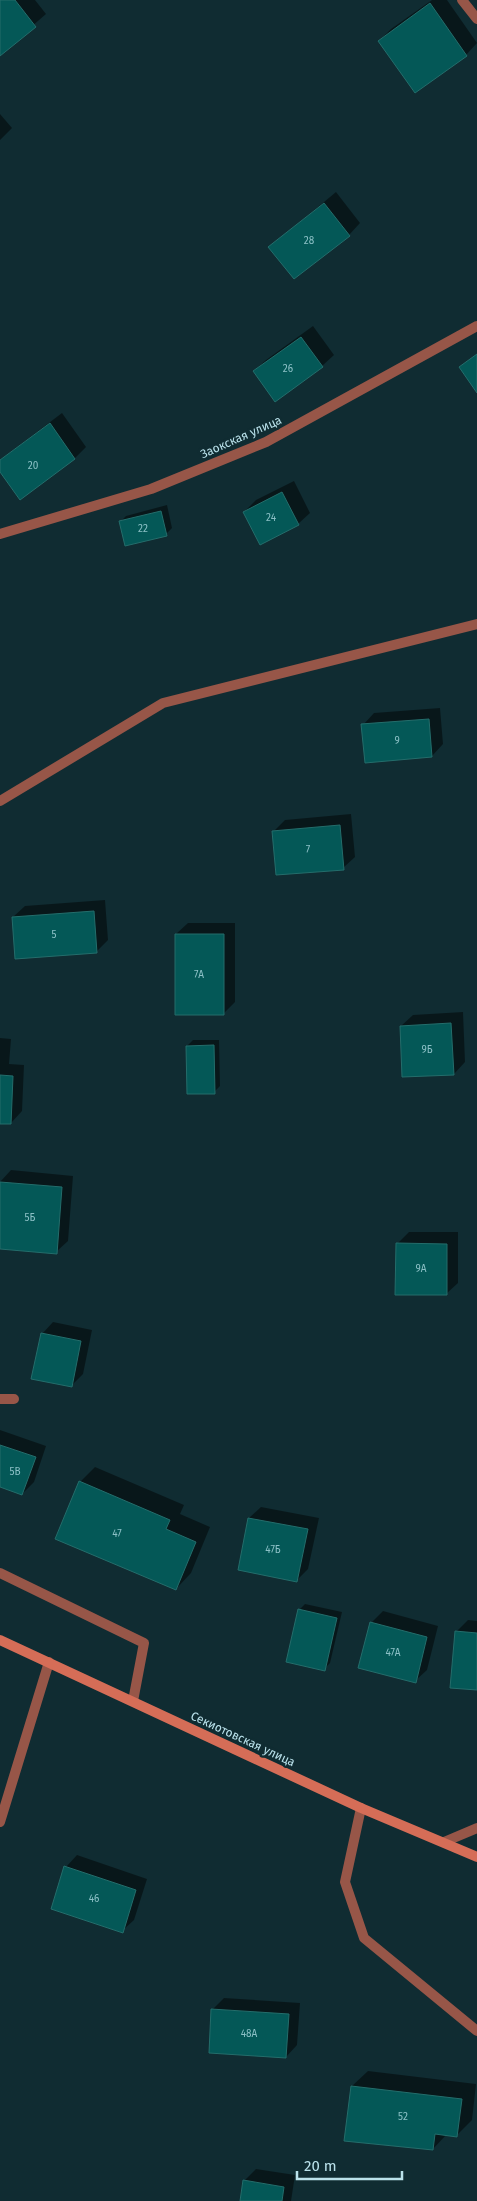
<svg xmlns="http://www.w3.org/2000/svg" width="477" height="2201" font-family="'Fira Sans',sans-serif">
	<rect width="100%" height="100%" fill="#102c32"/>
	<!-- shadow -->
	<path fill="#0007" d="M0 0H35L46 14 0 54Z
		M432 0H447L477 43 466 55 379 41 391 29Z
		M0 114 12 128 0 140Z
		M336 192 360 223 349 235 270 247Z
		M313 326 334 355 322 366 254 371 266 360Z
		M62 413 86 447 75 458 20 498 0 470V460Z
		M294 481 310 513 298 524 244 512 256 500Z
		M167 505 172 528 166 534 120 522 126 516Z
		M440 708 443 744 432 756 363 725 374 713Z
		M351 814 355 857 343 868 274 831 285 820Z
		M105 900 108 940 96 952 13 917 25 906Z
		M188 923H235V1002L223 1014 176 934Z
		M463 1012 465 1062 454 1074 401 1026 413 1015Z
		M0 1038 11 1039 9 1064 24 1065 22 1111 11 1123H0Z
		M193 1040H219L220 1086 214 1092 187 1046Z
		M11 1170 73 1176 68 1241 56 1252 0 1248V1182Z
		M409 1232H458V1283L446 1294 397 1244Z
		M53 1322 92 1330 83 1374 71 1386 42 1334Z
		M0 1430 46 1446 34 1482 22 1494 0 1486Z
		M95 1467 184 1505 180 1514 210 1527 191 1573 176 1589 80 1482Z
		M261 1507 319 1518 308 1569 297 1580 239 1569 249 1518Z
		M305 1604 342 1612 330 1663 324 1669 299 1610Z
		M383 1611 438 1626 427 1670 415 1681 371 1623Z
		M468 1620 477 1621V1689L456 1632Z
		M77 1855 147 1879 134 1920 122 1931 66 1867Z
		M224 1998 300 2003 297 2045 286 2057 213 2009Z
		M368 2071 476 2084 472 2120 456 2136 447 2134 433 2149 345 2140 352 2086Z
		M256 2169 295 2175 291 2201H241L245 2180Z"/>
	<!-- building -->
	<path fill="#045857" stroke="#246d6b" d="M0 0H15L36 27 0 56Z
		M430 3 467 56 415 93 378 41Z
		M324 203 350 236 294 279 268 247Z
		M301 337 323 367 275 402 253 371Z
		M477 354V393L459 367Z
		M50 423 75 459 20 500 0 472V460Z
		M282 492 299 525 260 545 243 512Z
		M161 511 167 536 125 546 119 521Z
		M429 719 432 757 365 763 361 724Z
		M340 825 344 870 276 875 272 831Z
		M94 911 97 953 15 959 12 917Z
		M175 934H224V1015H175Z
		M451 1023 454 1075 402 1077 400 1026Z
		M214 1045 215 1094H187L186 1046Z
		M0 1075 13 1076 11 1124H0Z
		M0 1182 62 1187 57 1254 0 1249Z
		M396 1243 447 1244V1295H395Z
		M41 1333 81 1341 72 1387 31 1379Z
		M0 1445 36 1457 22 1495 0 1487Z
		M79 1481 170 1520 166 1529 196 1542 176 1590 55 1539Z
		M248 1518 308 1529 297 1582 238 1570Z
		M298 1609 337 1618 325 1671 286 1662Z
		M370 1622 427 1637 416 1683 358 1668Z
		M455 1631 477 1633V1690L450 1688Z
		M64 1866 136 1890 123 1933 51 1909Z
		M211 2009 289 2014 286 2058 209 2053Z
		M351 2086 462 2099 457 2137 435 2134 433 2150 344 2141Z
		M243 2180 284 2187 282 2201H240Z"/>
	<g fill="none" stroke-linecap="round" stroke-linejoin="round">
		<!-- service -->
		<path stroke="#975648" stroke-width="10" d="M462 0 477 19
			M0 1399H14
			M0 1573 144 1643 133 1701
			M361 1808 345 1882 364 1938 477 2031"/>
		<!-- minor -->
		<path stroke="#975648" stroke-width="10" d="M0 534 151 489 266 442 477 326
			M0 801 163 703 477 624
			M0 1822 49 1662
			M444 1842 477 1828"/>
		<!-- secondary -->
		<path stroke="#d56d57" stroke-width="10" d="M0 1640 361 1808 477 1857"/>
	</g>
	<g text-anchor="middle" dominant-baseline="central" stroke-width="5" stroke-linejoin="round" paint-order="stroke">
		<!-- number labels -->
		<g font-size="10" fill="#8cc0c6">
			<text x="309" y="241">28</text>
			<text x="288" y="369">26</text>
			<text x="33" y="466">20</text>
			<text x="271" y="518">24</text>
			<text x="143" y="529">22</text>
			<text x="397" y="741">9</text>
			<text x="308" y="850">7</text>
			<text x="54" y="935">5</text>
			<text x="199" y="975">7А</text>
			<text x="427" y="1050">9Б</text>
			<text x="30" y="1218">5Б</text>
			<text x="421" y="1269">9А</text>
			<text x="15" y="1472">5В</text>
			<text x="117" y="1534">47</text>
			<text x="273" y="1550">47Б</text>
			<text x="393" y="1653">47А</text>
			<text x="94" y="1899">46</text>
			<text x="249" y="2034">48А</text>
			<text x="403" y="2117">52</text>
		</g>
		<!-- street labels -->
		<g font-size="12" fill="#bae2eb" stroke="#102c32">
			<text transform="translate(241 437) rotate(-24)">Заокская улица</text>
			<text transform="translate(243 1739) rotate(25)">Секиотовская улица</text>
		</g>
	</g>
	<!-- scale -->
	<path d="M297 2171v8h105v-8" fill="none" stroke="#bae2eb" stroke-width="2.5"/>
	<text x="304" y="2171" font-size="15" fill="#bae2eb" stroke="#102c32" stroke-width="4" paint-order="stroke">20 m</text>
</svg>
